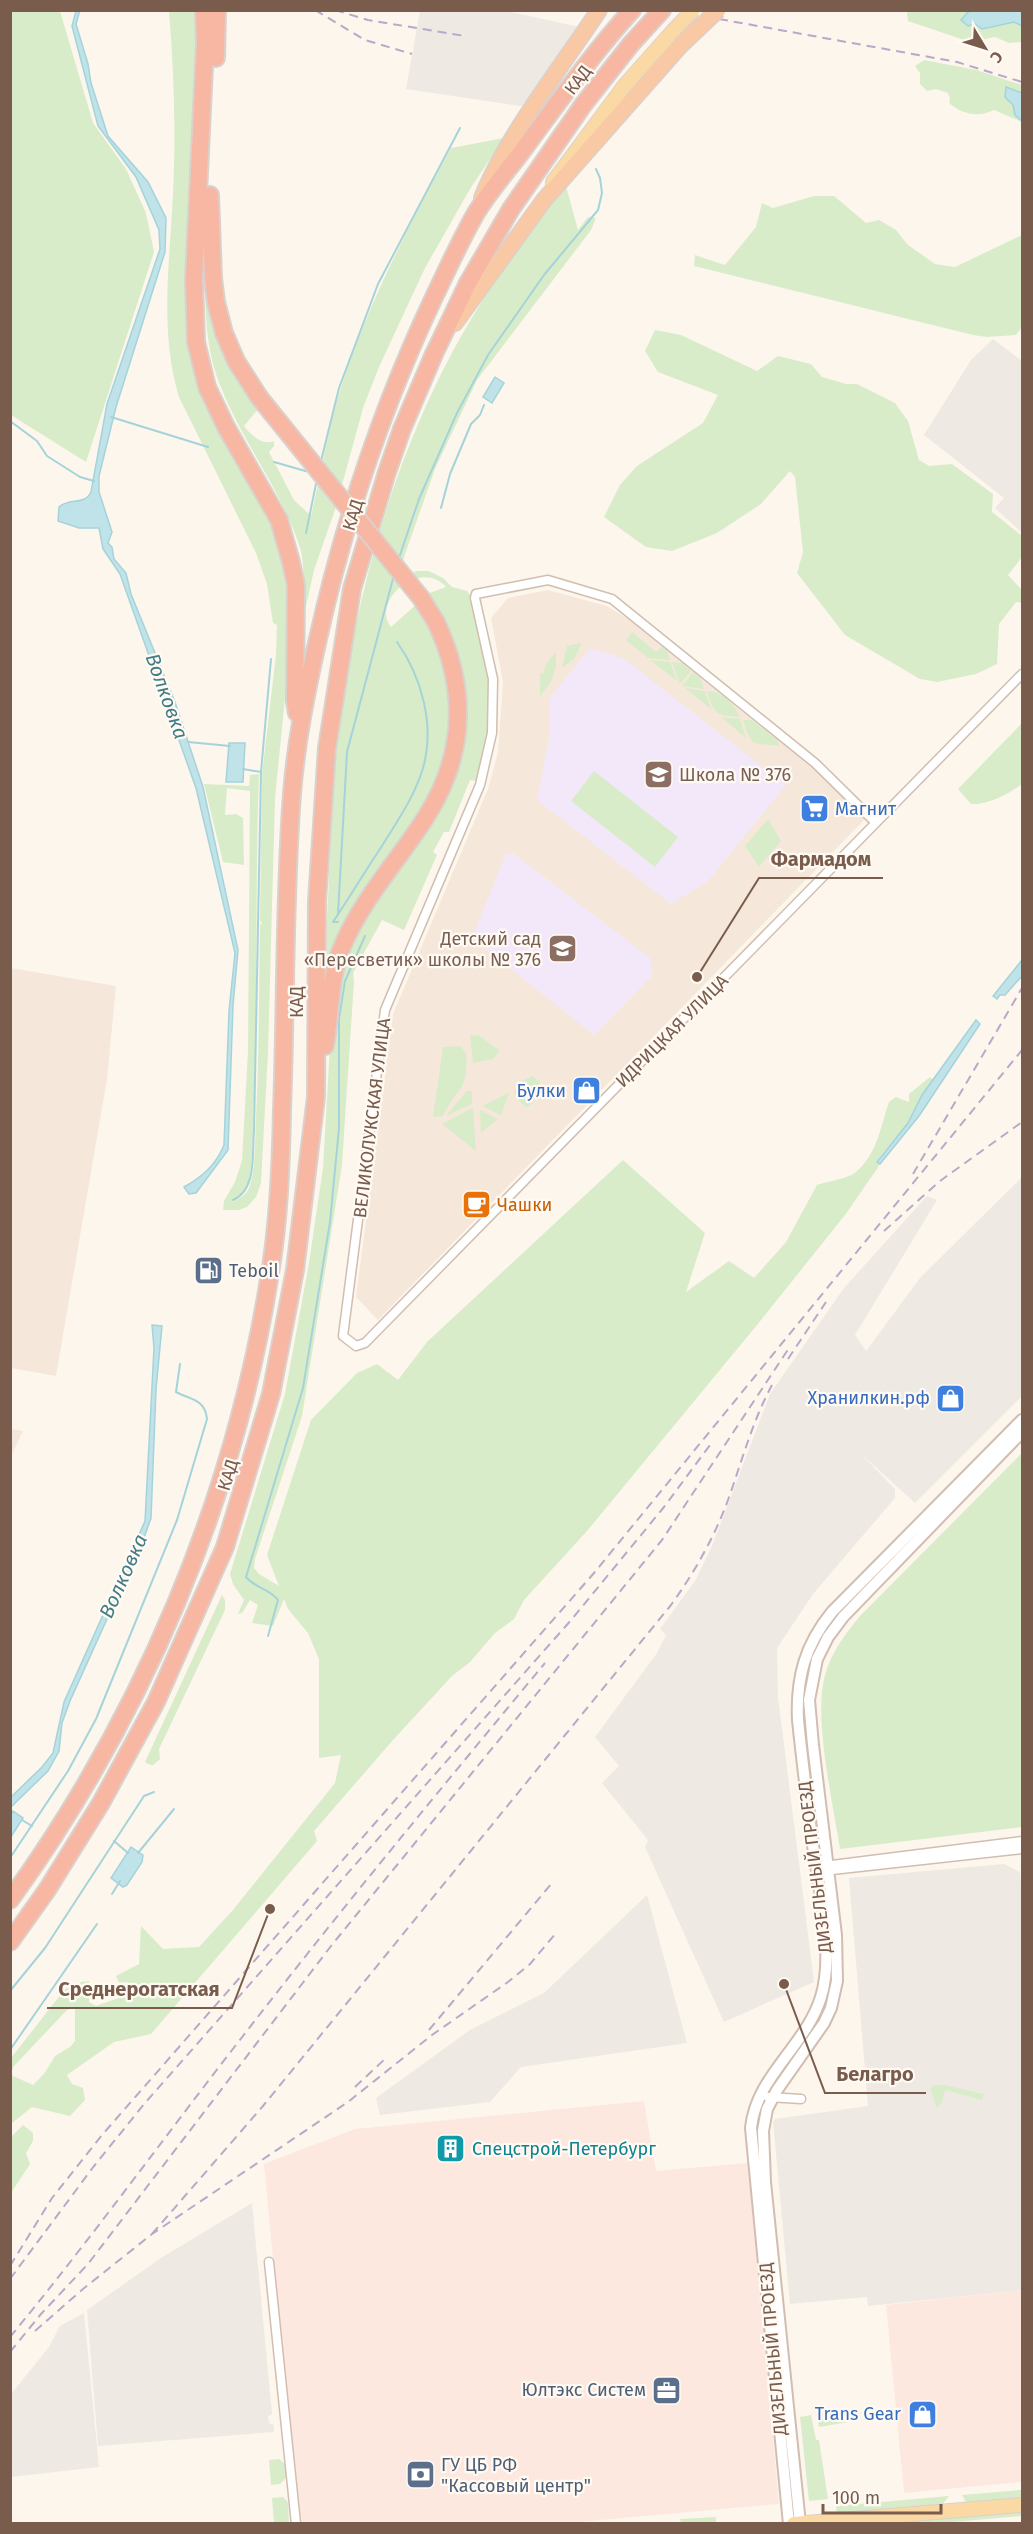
<svg xmlns="http://www.w3.org/2000/svg" width="1033" height="2534" font-family="'Fira Sans',sans-serif">
	<rect width="100%" height="100%" fill="#fdf6ec"/>
	<!-- residential -->
	<path fill="#f5e8da" d="M548 590 607 606 638 625 811 763 867 817 378 1320 356 1297 393 1014 488 789 498 752 503 682 491 618 508 598Z
		M11 968 116 986 107 1079 56 1376 11 1368Z
		M11 1429 23 1431 11 1456 10 1429Z"/>
	<!-- commercial -->
	<path fill="#fde8e0" d="M644 2101 656 2171 748 2163 779 2504 557 2524 298 2523 264 2164 355 2129Z
		M1022 2290V2482L904 2493 886 2305Z"/>
	<!-- industrial -->
	<path fill="#efe9e4" d="M420 11H507L579 27 554 111 406 89Z
		M993 339 1022 361V533L995 508 1004 498 924 435 971 360Z
		M1022 1177V1396L915 1503 859 1452 895 1489V1498L813 1594 777 1648 778 1697 814 1982 724 2022 645 1847 648 1840 602 1783 619 1766 595 1737 657 1653 666 1635 660 1629 695 1581 712 1546 770 1394 844 1288 927 1196 937 1200 855 1335 866 1351 920 1278Z
		M1004 1864 1020 1872 1022 1897V2290L868 2306 867 2297 790 2304 773 2122 775 2119 868 2106 849 1878Z
		M647 1895 687 2043 521 2067 490 2102 380 2115 376 2098 470 2030 544 1993Z
		M252 2203 272 2414 268 2416 269 2423 274 2425V2432L98 2446 87 2310 161 2258Z
		M84 2313 99 2467 11 2477V2394L49 2347 60 2326Z"/>
	<!-- education -->
	<path fill="#f3e8fa" d="M590 648 623 658 786 785 708 881 671 904 537 800 550 733V698Z
		M513 853 650 958 652 976 594 1035 472 938 506 854Z"/>
	<!-- green -->
	<path fill="#d8ecc9" fill-rule="evenodd" d="M909 10 974 11 968 12 975 24 982 29 1014 22 1022 26V42L1009 43 995 37 970 42 908 21 907 13Z
		M10 11H60L93 123 126 169 146 213 154 252 86 462 11 415Z
		M169 11H200L196 370 272 521 288 577 292 629 275 798 268 1052 261 1183 256 1197 247 1207 239 1210H223L224 1201 235 1182 242 1161 248 1051 250 791 227 788 225 815 236 814 243 818 244 865 223 862 204 784 249 786 250 775 259 774C255 881 258 989 254 1096 253 1117 254 1168 247 1187 244 1195 235 1197 232 1202 239 1199 246 1195 249 1188 256 1170 255 1138 256 1119 259 1055 259 990 260 926L262 922 260 921 262 774 276 655 277 625 273 623 267 584 256 553 179 397C159 331 170 262 173 193 176 132 174 72 169 11Z
		M924 60 976 70 1022 85V93L1006 87 1005 97 1013 105 1015 115 1022 122 994 110C978 118 962 114 949 103L950 98 948 93 936 89 927 91 920 84V73L915 66Z
		M504 138 470 189 425 268 379 367 363 408 336 507 314 570 304 615C303 596 305 568 301 551 282 488 237 436 216 374 207 347 206 320 205 292H209L259 408 244 426C251 435 262 446 274 441V446L269 452 294 500 311 516C321 473 328 429 341 387 368 303 409 226 451 148Z
		M566 186 578 230 588 217 596 218 591 230 477 380 435 469 404 557 400 581 416 571H429L443 578 452 587 467 591 472 598 489 678V732L478 781 470 780 449 832H444L433 852 437 855 404 930 382 920 353 973 354 981 342 1165 302 1416 255 1559 254 1568 259 1574 279 1586 267 1555 311 1420 357 1373 377 1364 398 1380 427 1342 623 1160 705 1233 686 1292 729 1261 754 1278 786 1242 817 1185C828 1181 849 1179 857 1171 877 1154 881 1125 889 1102L896 1097 909 1102V1094L930 1077 934 1080C923 1094 917 1111 907 1125 898 1137 885 1148 877 1162L880 1164 877 1169 845 1215 757 1325 587 1531 524 1600 514 1619 495 1633 470 1662 452 1676 393 1740 314 1831 317 1841 151 2034 114 2042 67 2075 72 2084 83 2088 85 2100 70 2116 32 2107 11 2124V2058L65 1989 81 1982 89 1981V2002L96 2006 127 1995 132 1988 127 1982 119 1983 116 1976 139 1964 141 1926 163 1949 199 1947 233 1910 335 1783 341 1755 319 1758V1659L308 1633 288 1609 284 1599 273 1626 252 1623 258 1605 250 1600 242 1613 238 1614 244 1600 233 1584 230 1574 285 1394 309 1263 323 1168 332 1011 340 966 364 915 441 806 455 775 462 751 465 724V694L461 665 447 628 427 594 446 587C421 558 370 601 391 627L418 603C463 670 467 742 424 813 391 867 352 906 330 969 323 954 329 894 329 874 333 659 384 434 511 258 524 239 550 198 566 186ZM75 2007V2041L70 2047 55 2056 44 2074 33 2085 11 2075 13 2067 67 2010Z
		M814 196H834L866 223 879 220 896 230 908 245 935 264 955 267 1022 235V327L1016 335 987 337 973 335 694 266 695 255 725 265 756 227 762 203 773 208Z
		M655 330 681 335 757 371 778 356 811 364 822 377 846 384H857L895 403 908 421 919 460 929 466 952 464 993 494 992 512 1022 536V557L1008 575 1022 590V603L1016 602 999 624 997 664 976 674 937 682 920 679 845 635 797 573 803 552 795 477 790 471 761 504 717 533 672 551 646 547 604 517 620 485 637 466 703 423 718 395 658 372 645 351Z
		M632 632 656 652 662 647 667 651 670 660 648 658 626 640Z
		M580 643 581 645 574 659 562 668 567 646Z
		M556 652V669L553 671H555L550 683 540 696V673H543L546 664Z
		M650 660 670 662 677 681Z
		M672 662 682 663 691 671 680 684Z
		M693 672 701 679 704 689 682 686Z
		M685 688 705 691 711 709Z
		M707 691C722 692 735 703 740 717 714 715 715 715 707 691Z
		M721 717 740 719 746 738Z
		M743 720H752L778 741 779 746C751 743 752 747 743 720Z
		M1022 723V784C1008 794 989 805 971 804L958 789Z
		M594 771 678 837 655 867 571 801Z
		M768 819 781 841 759 867 745 846Z
		M470 1035 480 1036 500 1051 493 1059 473 1063Z
		M460 1046 466 1053C469 1092 457 1086 443 1116L433 1117 443 1047Z
		M532 1076 540 1082 539 1084 544 1091 520 1085 522 1081Z
		M515 1089H518L541 1093 527 1108 517 1099 514 1092Z
		M467 1091H472V1104L446 1116Z
		M509 1093 501 1115 482 1106Z
		M473 1108 476 1151 442 1124Z
		M480 1110 498 1119 481 1133Z
		M1022 1453V1827L840 1849C833 1802 813 1719 825 1675 831 1653 845 1634 860 1616Z
		M222 1595 225 1600V1610L159 1749 160 1759 153 1765 148 1764 145 1762Z
		M935 2085H945L984 2094 982 2100 945 2090 942 2102 937 2108 930 2088Z
		M23 2125 33 2133V2141L26 2153 30 2164 11 2193V2137Z
		M848 2410 850 2414 849 2422 819 2427 816 2413Z
		M811 2415 816 2440H819L828 2499 809 2501 800 2417Z
		M279 2459 285 2464 286 2478 280 2484 271 2485 269 2460Z
		M1020 2490H1022V2496L1019 2498 966 2502 962 2495Z
		M949 2496 942 2505 837 2514 836 2506Z
		M283 2497 288 2502 289 2523H274L272 2498Z
		M1022 2512V2516L942 2523H892Z
		M716 2517V2523H681L680 2519Z"/>
	<!-- water -->
	<path fill="#bfe3e8" stroke="#a5d3da" stroke-width="1.5" d="M80 10 76 24 88 64 91 83 108 136 148 182 166 218 165 252 116 407 99 476V492L112 532 108 543 112 547 114 559 126 573 131 594 175 702 203 787 238 950 233 1005 228 1150 196 1193 189 1194 184 1187C202 1177 216 1165 224 1145L229 1011 235 953 196 788 120 574 103 549 99 528H79L58 521 59 507C70 497 84 506 91 492L107 404 160 249 159 230 136 177 98 126 72 26 76 11Z
		M974 10 1022 11V26L1014 22 982 29 975 24 968 26 961 20 968 12Z
		M1006 87 1022 93V121L1015 115 1013 105 1005 97Z
		M495 377 504 383 492 403 483 397Z
		M229 743H245L243 782H226Z
		M1022 960V976L1005 995H1000L997 999 993 996Z
		M976 1020 980 1024 919 1116 880 1164 877 1162 908 1123 922 1095Z
		M152 1325 162 1326 156 1389 151 1518 145 1535 70 1701 62 1723 59 1751 48 1771 11 1807V1797L42 1767 53 1753 64 1702 145 1521 154 1348Z
		M13 1811 23 1818 11 1837V1815Z
		M131 1847 143 1855 142 1862 127 1885 123 1887 111 1878Z"/>
	<g fill="none" stroke-linecap="round" stroke-linejoin="round">
		<!-- stream -->
		<path stroke="#a5d3da" stroke-width="2" d="M111 417 208 447
			M10 421 37 441 47 456 80 477 94 481
			M321 461 339 388 378 284 460 128
			M274 462 309 472
			M441 508 450 474 471 424 480 415 484 405
			M306 533 317 479
			M399 558 419 499 457 413 488 355 544 275 598 210 602 193 600 178 596 169
			M188 742 230 746
			M243 769 261 772
			M338 914 347 752 394 575
			M338 922H333C349 898 364 873 380 849 396 823 414 798 423 768 435 726 422 677 397 642
			M233 1200C257 1190 252 1153 254 1131L261 772 271 659
			M268 1636 278 1600C270 1589 255 1588 246 1577L303 1388 330 1222 339 1128V1019L345 981 365 936
			M22 1820 32 1826
			M114 1841 128 1853
			M138 1853 174 1809
			M10 1858 68 1771 96 1719 177 1520 207 1419C205 1399 191 1400 176 1392L180 1364
			M112 1894 120 1881
			M10 1991 45 1948 144 1796 154 1792
			M10 2050 97 1924"/>
		<defs>
			<path id="minor" d="M876 823 815 763 612 599 548 580 476 594 475 598 493 679 492 733 480 785 385 1010 343 1336 356 1346 365 1343 1022 674
				M824 1866 1022 1841
				M823 1871 1022 1849
				M768 2097 801 2099
				M269 2262 296 2524"/>
			<path id="tertiary" d="M789 2524 751 2128C756 2076 806 2046 821 1997 835 1953 818 1884 812 1838 807 1799 802 1759 798 1720 796 1678 805 1645 832 1612L1022 1420
				M800 2524 765 2182 763 2131 767 2109 777 2090 824 2023 831 2008 837 1981 836 1935 813 1745 809 1700 817 1659 828 1637 843 1617 1022 1432"/>
			<path id="primary" d="M553 182 625 85 673 31
				M794 2524 1022 2505"/>
			<path id="trunk" d="M482 198C507 135 561 68 599 10
				M455 323 544 200 680 46"/>
			<path id="motorway" d="M204 10 205 44 194 280 196 342 207 387 226 427 279 520 291 562 296 585 295 701 297 713
				M216 58 217 10
				M210 195 213 278 216 302 224 333 236 361 259 397
				M325 1046C331 1014 329 978 342 947 362 899 398 861 426 817 466 754 467 688 436 622
				M10 1900C143 1716 235 1498 270 1273 279 1220 281 1164 282 1110 286 1005 284 899 292 794 296 742 306 693 317 643 344 520 381 409 435 295 448 268 461 239 476 213 490 190 509 169 525 147 559 101 593 53 632 10
				M10 1942 47 1890 101 1803 156 1702 225 1547 271 1394 295 1270 316 1097 317 902 327 748 352 589 387 472 402 429 434 354 468 283 511 209 583 105 631 44 662 10"/>
		</defs>
		<!-- minor casing -->
		<use href="#minor" stroke="#d1beb0" stroke-width="11"/>
		<!-- tertiary casing -->
		<use href="#tertiary" stroke="#d1beb0" stroke-width="14"/>
		<!-- primary casing -->
		<use href="#primary" stroke="#dad1cd" stroke-width="16"/>
		<!-- trunk casing -->
		<use href="#trunk" stroke="#dad1cd" stroke-width="18"/>
		<!-- motorway casing -->
		<use href="#motorway" stroke="#dad1cd" stroke-width="20"/>
		<!-- minor -->
		<use href="#minor" stroke="#fff" stroke-width="8"/>
		<!-- tertiary -->
		<use href="#tertiary" stroke="#fff" stroke-width="10"/>
		<!-- primary -->
		<use href="#primary" stroke="#fbd9a5" stroke-width="14"/>
		<!-- trunk -->
		<use href="#trunk" stroke="#f9c8a4" stroke-width="15"/>
		<!-- motorway -->
		<use href="#motorway" stroke="#f7b7a3" stroke-width="16"/>
		<!-- rail -->
		<path stroke="#b9a8c9" stroke-width="2" stroke-dasharray="9 6" stroke-linecap="butt" d="M315 10 365 40 412 54
			M335 10 368 20 465 36
			M719 19 957 62 1022 82
			M913 1174 1022 988
			M884 1231 940 1181 1022 1122
			M788 1359 826 1302
			M429 2030 552 1883
			M355 2087 386 2058
			M152 2234 263 2106 671 1605C694 1573 714 1538 728 1500 742 1461 752 1422 772 1385
			M10 2266 52 2198 102 2135 594 1573 1022 1050
			M10 2279 94 2166 145 2103 572 1619 664 1507 713 1441
			M35 2331 83 2289 152 2234 348 2102 432 2035 508 1982 530 1964 556 1933
			M10 2337C91 2239 165 2136 243 2036 341 1909 443 1786 545 1663
			M10 2352 41 2314 88 2264 331 1946 662 1540 789 1348"/>
		<defs>
			<path id="primary-bridge" d="M673 31 693 10"/>
			<path id="trunk-bridge" d="M680 46 718 10"/>
			<path id="motorway-bridge" d="M259 397 421 598 436 622"/>
		</defs>
		<!-- primary-bridge casing -->
		<use href="#primary-bridge" stroke="#dad1cd" stroke-width="16" stroke-linecap="butt"/>
		<!-- trunk-bridge casing -->
		<use href="#trunk-bridge" stroke="#dad1cd" stroke-width="18" stroke-linecap="butt"/>
		<!-- motorway-bridge casing -->
		<use href="#motorway-bridge" stroke="#dad1cd" stroke-width="20" stroke-linecap="butt"/>
		<!-- primary-bridge -->
		<use href="#primary-bridge" stroke="#fbd9a5" stroke-width="14"/>
		<!-- trunk-bridge -->
		<use href="#trunk-bridge" stroke="#f9c8a4" stroke-width="15"/>
		<!-- motorway-bridge -->
		<use href="#motorway-bridge" stroke="#f7b7a3" stroke-width="16"/>
	</g>
	<!-- icons -->
	<defs>
		<symbol id="school-square" viewBox="-11 -11 22 22"><rect x="-9" y="-9" width="18" height="18" rx="4" fill="#8d6e63" stroke="#fffaf3"/><path d="M0-5L7-2L0 1L-7-2ZM-4 1L0 2.5L4 1V4Q0 6-4 4Z" fill="#fff"/></symbol>
		<symbol id="supermarket-square" viewBox="-11 -11 22 22"><rect x="-9" y="-9" width="18" height="18" rx="4" fill="#3f7fe0" stroke="#fffaf3"/><path d="M-6-5.5h2.5l.6 2H6L4.5 2H-2.5L-4.4-4H-6ZM-1.5 3.2a1.3 1.3 0 1 0 .1 0ZM3 3.2a1.3 1.3 0 1 0 .1 0Z" fill="#fff"/></symbol>
		<symbol id="shop-square" viewBox="-11 -11 22 22"><rect x="-9" y="-9" width="18" height="18" rx="4" fill="#3f7fe0" stroke="#fffaf3"/><path d="M-5-2.5h2.3a2.7 3.5 0 0 1 5.4 0H5L5.5 6h-11ZM-1.5-2.5h3a1.5 2.3 0 0 0-3 0Z" fill="#fff"/></symbol>
		<symbol id="cafe-square" viewBox="-11 -11 22 22"><rect x="-9" y="-9" width="18" height="18" rx="4" fill="#e8710a" stroke="#fffaf3"/><path d="M-5.5-4.5H6V0H3Q3 3.5 0 3.5H-2.5Q-5.5 3.5-5.5 0ZM3-3.2v2h1.7v-2ZM-6 4.5H4V6H-6Z" fill="#fff"/></symbol>
		<symbol id="fuel-square" viewBox="-11 -11 22 22"><rect x="-9" y="-9" width="18" height="18" rx="4" fill="#5c6f8a" stroke="#fffaf3"/><path d="M-5.5-6h7V0h2V4h1.3V-2.5L3-4.5l.8-.8L6-3V5H2.5V1h-1V6h-7ZM-4.2-4.7v3.2H.2V-4.7Z" fill="#fff"/></symbol>
		<symbol id="building-square" viewBox="-11 -11 22 22"><rect x="-9" y="-9" width="18" height="18" rx="4" fill="#0f9aa8" stroke="#fffaf3"/><path d="M-4-6H4V6H1V3H-1V6H-4ZM-2.5-4.3h1.7v1.8h-1.7ZM.8-4.3h1.7v1.8H.8ZM-2.5-1h1.7V.8h-1.7ZM.8-1h1.7V.8H.8Z" fill="#fff"/></symbol>
		<symbol id="office-square" viewBox="-11 -11 22 22"><rect x="-9" y="-9" width="18" height="18" rx="4" fill="#5c6f8a" stroke="#fffaf3"/><path d="M-6-3h4V-5.5h4V-3h4V5H-6ZM-1-4.5V-3h2v-1.5ZM-6 0V1H6V0Z" fill="#fff"/></symbol>
		<symbol id="bank-square" viewBox="-11 -11 22 22"><rect x="-9" y="-9" width="18" height="18" rx="4" fill="#5c6f8a" stroke="#fffaf3"/><path d="M-6-4H6V4H-6ZM0-2.3a2.3 2.3 0 1 0 0 4.6a2.3 2.3 0 1 0 0-4.6Z" fill="#fff"/></symbol>
	</defs>
	<g fill-rule="evenodd">
		<use href="#school-square" x="642" y="758" width="33" height="33"/>
		<use href="#supermarket-square" x="798" y="792" width="33" height="33"/>
		<use href="#school-square" x="546" y="932" width="33" height="33"/>
		<use href="#shop-square" x="570" y="1074" width="33" height="33"/>
		<use href="#cafe-square" x="460" y="1188" width="33" height="33"/>
		<use href="#fuel-square" x="192" y="1254" width="33" height="33"/>
		<use href="#shop-square" x="934" y="1382" width="33" height="33"/>
		<use href="#building-square" x="434" y="2132" width="33" height="33"/>
		<use href="#office-square" x="650" y="2374" width="33" height="33"/>
		<use href="#shop-square" x="906" y="2398" width="33" height="33"/>
		<use href="#bank-square" x="404" y="2458" width="33" height="33"/>
	</g>
	<g text-anchor="middle" dominant-baseline="central" stroke-width="4.5" stroke-linejoin="round" paint-order="stroke">
		<!-- street labels -->
		<g font-size="18" fill="#7a5c4d" stroke="#fffaf3">
			<text transform="translate(578 80) rotate(-53)">КАД</text>
			<text transform="translate(353 515) rotate(-73)">КАД</text>
			<text transform="translate(297 1002) rotate(-90)">КАД</text>
			<text transform="translate(672 1031) rotate(-45)">ИДРИЦКАЯ УЛИЦА</text>
			<text transform="translate(372 1118) rotate(-83)">ВЕЛИКОЛУКСКАЯ УЛИЦА</text>
			<text transform="translate(228 1475) rotate(-73)">КАД</text>
			<text transform="translate(815 1867) rotate(-97)">ДИЗЕЛЬНЫЙ ПРОЕЗД</text>
			<text transform="translate(773 2349) rotate(-95)">ДИЗЕЛЬНЫЙ ПРОЕЗД</text>
		</g>
		<!-- education labels -->
		<g font-size="18" fill="#785e54" stroke="#fffaf3" text-anchor="start">
			<text x="679" y="775">Школа № 376</text>
			<text x="541" y="939" text-anchor="end">Детский сад<tspan x="541" dy="21">«Пересветик» школы № 376</tspan></text>
		</g>
		<!-- shop labels -->
		<g font-size="18" fill="#366cbe" stroke="#fffaf3" text-anchor="end">
			<text x="835" y="809" text-anchor="start">Магнит</text>
			<text x="566" y="1091">Булки</text>
			<text x="930" y="1398">Хранилкин.рф</text>
			<text x="901" y="2414">Trans Gear</text>
		</g>
		<!-- food labels -->
		<g font-size="18" fill="#c56008" stroke="#fffaf3" text-anchor="start">
			<text x="497" y="1205">Чашки</text>
		</g>
		<!-- service labels -->
		<g font-size="18" fill="#4e5e75" stroke="#fffaf3" text-anchor="start">
			<text x="229" y="1271">Teboil</text>
			<text x="646" y="2390" text-anchor="end">Юлтэкс Систем</text>
			<text x="441" y="2465">ГУ ЦБ РФ<tspan x="441" dy="21">"Кассовый центр"</tspan></text>
		</g>
		<!-- culture labels -->
		<g font-size="18" fill="#0d838f" stroke="#fffaf3" text-anchor="start">
			<text x="472" y="2149">Спецстрой-Петербург</text>
		</g>
		<!-- water labels -->
		<g font-size="20" font-style="italic" fill="#437c86" stroke="#fffaf3">
			<text transform="translate(167 696) rotate(70)">Волковка</text>
			<text transform="translate(123 1576) rotate(-66)">Волковка</text>
		</g>
	</g>
	<!-- callouts -->
	<path fill="none" stroke="#7a5c4d" stroke-width="2" d="M697 977L759 878H883M270 1909L232 2008H47M784 1984L825 2093H926"/>
	<g fill="#7a5c4d" stroke="#fffaf3" stroke-width="2">
		<circle cx="697" cy="977" r="6"/>
		<circle cx="270" cy="1909" r="6"/>
		<circle cx="784" cy="1984" r="6"/>
	</g>
	<g font-size="20" text-anchor="middle" font-weight="bold" fill="#7a5c4d" stroke="#fffaf3" stroke-width="4.5" stroke-linejoin="round" paint-order="stroke">
		<text x="821" y="866">Фармадом</text>
		<text x="139" y="1996">Среднерогатская</text>
		<text x="875" y="2081">Белагро</text>
	</g>
	<!-- border -->
	<rect width="1033" height="2534" fill="none" stroke="#7a5c4d" stroke-width="24"/>
	<!-- north arrow -->
	<g transform="translate(985 48) rotate(128)" stroke="#fffaf3" stroke-width="4.5" paint-order="stroke">
	<path d="M0-4.5L10 22L0 15L-10 22Z" fill="#7a5c4d"/>
	<text y="-9" font-size="16" font-weight="bold" text-anchor="middle" fill="#7a5c4d">С</text>
	</g>
	<!-- scale -->
	<path d="M823 2504v9h118v-9" fill="none" stroke="#7a5c4d" stroke-width="3"/>
	<text x="832" y="2504" font-size="18" fill="#7a5c4d" stroke="#fffaf3" stroke-width="4.5" paint-order="stroke">100 m</text>
</svg>
